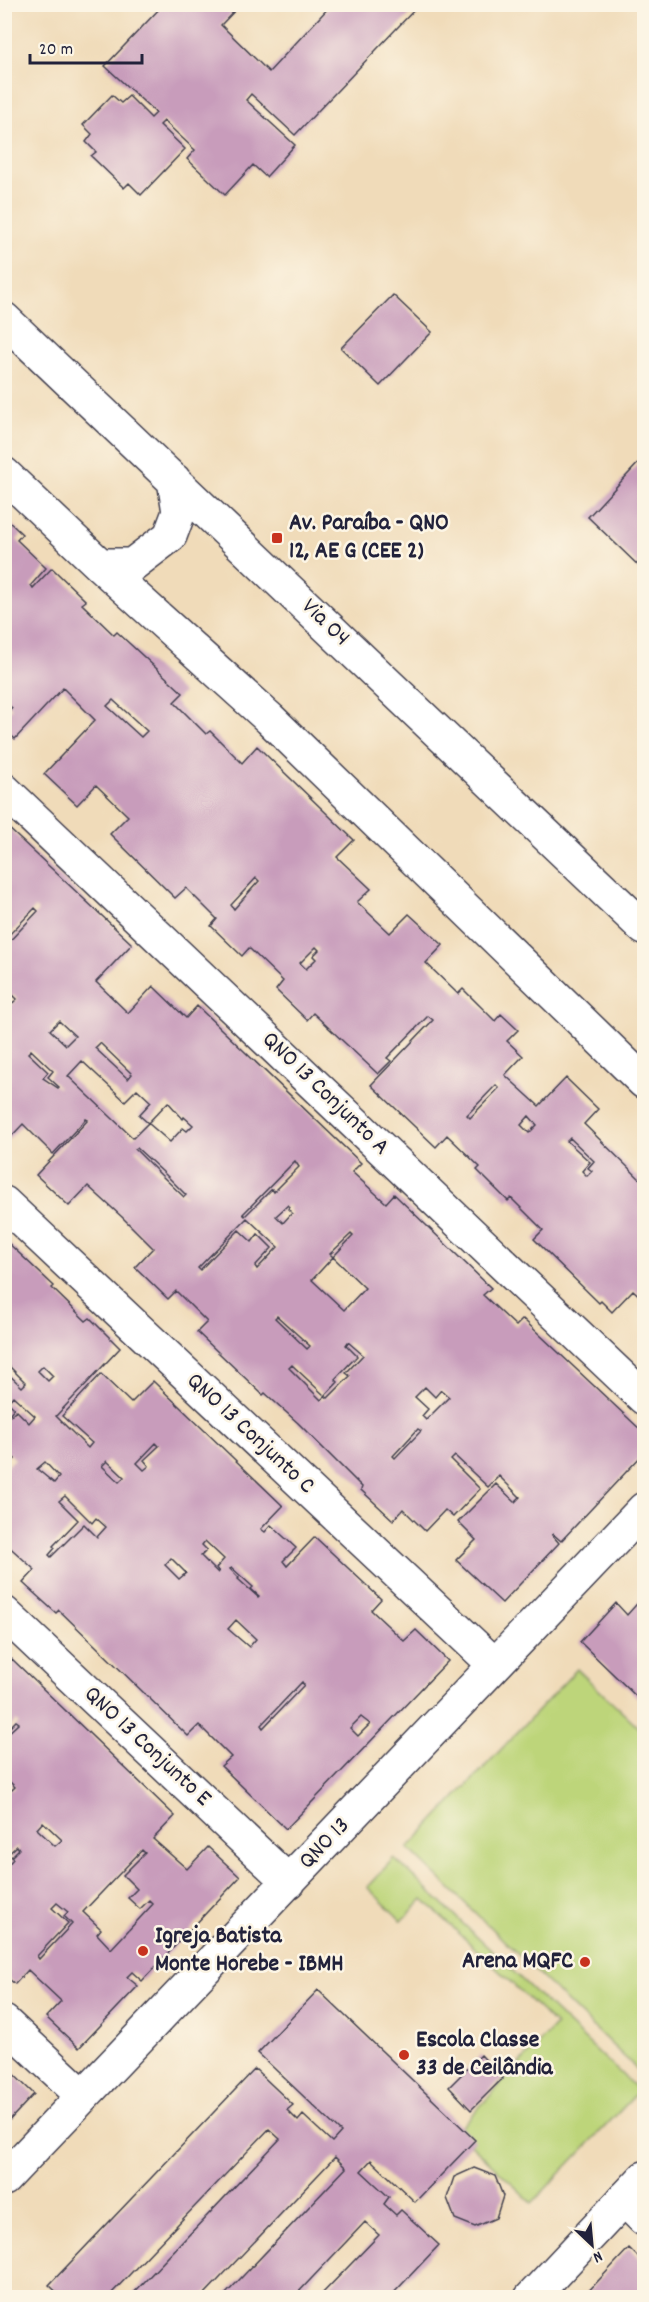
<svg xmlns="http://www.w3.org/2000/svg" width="649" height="2302" font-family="Dekko,sans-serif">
	<rect width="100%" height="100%" fill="#fcf5e5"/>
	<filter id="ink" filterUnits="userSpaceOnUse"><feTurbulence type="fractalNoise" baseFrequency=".0167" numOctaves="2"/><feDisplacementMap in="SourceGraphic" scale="12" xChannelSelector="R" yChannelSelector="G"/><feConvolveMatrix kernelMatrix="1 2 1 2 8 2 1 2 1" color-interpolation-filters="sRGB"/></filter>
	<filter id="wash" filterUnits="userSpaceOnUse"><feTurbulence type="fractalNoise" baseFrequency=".008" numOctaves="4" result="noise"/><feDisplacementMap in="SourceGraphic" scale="24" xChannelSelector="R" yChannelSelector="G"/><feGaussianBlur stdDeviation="1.35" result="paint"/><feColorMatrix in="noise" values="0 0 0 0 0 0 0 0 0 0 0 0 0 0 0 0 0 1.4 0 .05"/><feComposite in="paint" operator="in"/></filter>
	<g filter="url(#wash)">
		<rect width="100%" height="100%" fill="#f0dbb9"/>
		<!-- green -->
		<path fill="#bdd57a" stroke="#707c5a" stroke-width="1.5" d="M577 1669 644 1733V2076L408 1848Z
			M394 1858 639 2091 532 2203 457 2131 556 2025 423 1899 402 1921 367 1887Z"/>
		<g id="blocks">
			<!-- building -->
			<path fill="#c89cbb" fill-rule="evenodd" d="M164 4H241L221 25 269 72 332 4 418 6 295 135 251 94 246 100 295 145 266 177 253 165 225 195 187 159 195 150 164 121 160 125 185 149 141 195 129 183 124 188 91 156 96 152 86 142 92 134 83 125 112 95 121 103 129 96 151 118 156 113 105 66Z
				M393 295 432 332 380 386 341 348Z
				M644 457V571L588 517Z
				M4 517 22 534 17 540 46 568 31 585 33 588 52 568 86 601 82 604 114 635 117 632 183 693 174 702 206 734 210 731 242 763 257 746 354 840 337 857 371 889 357 902 390 933 409 914 443 945 426 963 458 994 463 989 495 1021 501 1014 518 1030 507 1041 523 1056 505 1075 539 1106 566 1078 598 1109 584 1124 644 1183V1300L633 1290 612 1312 601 1301 599 1303 534 1239 543 1230 511 1198 508 1201 477 1170 480 1167 447 1135 436 1147 371 1085 433 1020 428 1016 387 1058 391 1061 378 1074 313 1013 307 1020 276 990 283 981 249 948 242 956 211 926 217 919 186 888 175 898 110 834 128 816 96 785 77 805 44 774 95 720 63 688 15 739 4 729V715L12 708 4 701ZM113 700 147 731 141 737 107 706ZM256 878 259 881 234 909 231 905ZM316 947 319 950 313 956 316 959 306 969 300 963ZM496 1085 499 1088 470 1118 467 1115ZM529 1116 537 1125 529 1133 521 1125ZM570 1138 594 1161 588 1168 592 1171 587 1176 582 1171 590 1162 567 1141Z
				M4 824 132 944 96 982 128 1013 153 986 186 1018 197 1006 361 1163 352 1172 386 1203 394 1194 491 1288 483 1295 516 1326 523 1319 644 1433V1453L561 1541 553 1534 552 1535 559 1543 502 1603 456 1560 476 1540 458 1522 496 1484 515 1502 520 1497 499 1476 488 1487 455 1456 451 1460 480 1489 453 1517 445 1510 425 1531 403 1509 393 1520 361 1490 362 1487 298 1423 265 1393 263 1395 197 1332 207 1322 176 1291 168 1299 135 1267 153 1248 122 1217 88 1186 69 1206 36 1175 88 1120 86 1119 53 1154 23 1124 4 1144V1011L17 999 13 995 4 1004V947L38 911 35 908 6 938 4 936ZM59 1021 75 1036 66 1045 50 1030ZM100 1043 132 1074 128 1079 95 1048ZM31 1050 53 1071 48 1077 59 1087 58 1088 43 1078 48 1072 28 1053ZM82 1061 125 1101 137 1089 151 1102 139 1115 148 1123 133 1138 68 1076ZM168 1102 183 1119 184 1117 193 1125 187 1131 183 1128 170 1142 148 1123ZM137 1148 164 1173 186 1195 184 1197 161 1175 135 1149ZM295 1161 299 1167 274 1192 272 1189 245 1216 243 1214ZM288 1205 290 1207 288 1209 292 1213 283 1223 276 1216ZM247 1218 278 1247 257 1269 255 1266 272 1248 258 1234 252 1242 239 1230 200 1270 198 1268ZM351 1234 353 1236 333 1257 365 1288 344 1310 312 1280 333 1257 330 1254ZM277 1316 310 1346 307 1349 275 1318ZM348 1342 363 1355 346 1373 350 1376 328 1398 325 1396 321 1400 289 1368 292 1365 325 1396 338 1382 335 1379 357 1356 346 1345ZM425 1387 435 1397 441 1390 449 1397 426 1420 422 1416 428 1409 415 1397ZM418 1429 421 1431 395 1458 393 1456Z
				M4 1239 54 1286 52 1288 86 1321 90 1318 120 1348 56 1416 88 1448 92 1443 62 1416 101 1374 131 1403 153 1381 283 1506 261 1529 265 1532 271 1525 296 1548 283 1561 287 1566 315 1537 381 1599 371 1610 404 1641 416 1630 448 1661 286 1829 221 1766 231 1757 199 1725 188 1736 59 1610 56 1613 23 1583 35 1570 4 1542V1469L15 1459 9 1453 4 1458V1406L8 1402 14 1408 10 1413 11 1415 16 1410 29 1423 35 1416 13 1396 8 1402 4 1399V1370L22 1387 26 1383 4 1361ZM43 1366 53 1376 48 1381 38 1371ZM156 1443 159 1446 144 1460 149 1466 144 1470 137 1463ZM107 1461 124 1477 119 1482 102 1466ZM45 1462 59 1477 54 1483 37 1469ZM65 1496 92 1523 96 1518 106 1527 97 1537 84 1524 51 1557 49 1555 55 1548 53 1546 78 1520 59 1501ZM205 1541 224 1559 216 1568 219 1572 218 1573 201 1556 207 1550 202 1545ZM171 1558 186 1573 179 1579 165 1565ZM232 1568 253 1587 251 1589 259 1596 258 1597 238 1579 239 1578 230 1569ZM236 1620 256 1639 249 1647 228 1629ZM302 1682 304 1685 263 1728 261 1725ZM361 1717 370 1724 358 1736 350 1728Z
				M644 1596V1697L641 1701 580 1642 616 1603 627 1615Z
				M12 1659 175 1816 153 1839 187 1869 208 1847 240 1877 142 1981 132 1972 127 1977 138 1986 79 2048 46 2017 61 2001 28 1970 15 1984 4 1975V1869L13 1859 11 1857 19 1849 17 1846 4 1858V1783L12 1790 15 1787 4 1776V1737L19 1723 16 1721 4 1733V1667ZM43 1822 62 1840 55 1846 37 1829ZM142 1850 145 1853 123 1875 137 1889 128 1898 140 1909 149 1900 153 1904 111 1949 97 1934 101 1929 83 1912ZM57 1903 68 1912 64 1916 72 1924 39 1959 37 1956 68 1923 52 1908Z
				M318 1990 475 2140 415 2202 371 2160 361 2171 389 2197 384 2204 396 2215 401 2210 439 2245 389 2298H318L379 2235 365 2222 293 2298H222L346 2168 335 2157 201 2298H129L280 2139 269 2129 110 2295 113 2298H63L49 2285 255 2069 293 2105 287 2110 298 2121 303 2115 332 2142 341 2132 258 2053Z
				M481 2055 503 2078 471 2110 449 2087Z
				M4 2065 34 2094 4 2126Z
				M474 2168 495 2176 503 2196 496 2218 475 2227 455 2219 447 2198 454 2177Z
				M629 2248 644 2263V2298H582Z"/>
		</g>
	</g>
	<g filter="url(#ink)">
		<use href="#blocks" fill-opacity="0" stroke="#413e4e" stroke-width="1.5"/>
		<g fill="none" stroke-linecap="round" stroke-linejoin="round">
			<defs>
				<path id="minor" d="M4 790 644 1398
					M4 1203 495 1665
					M4 1613 289 1882
					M4 2022 83 2096
					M4 2179 644 1509
					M624 2199 644 2219"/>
				<path id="secondary" d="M4 319 644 928
					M4 474 100 565 270 719 644 1082
					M100 565H132L170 536 179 512 174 480
					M531 2298 644 2178"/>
			</defs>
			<!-- minor casing -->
			<use href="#minor" stroke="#413e4e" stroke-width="36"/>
			<!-- secondary casing -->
			<use href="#secondary" stroke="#413e4e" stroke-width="36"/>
			<!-- minor -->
			<use href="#minor" stroke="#fff" stroke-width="33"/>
			<!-- secondary -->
			<use href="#secondary" stroke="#fff" stroke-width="33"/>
		</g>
	</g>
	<!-- markers -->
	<g fill="#c8321e" stroke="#fcf5e5" stroke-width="2">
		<rect x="271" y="532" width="12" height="12" rx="3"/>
		<circle cx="143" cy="1951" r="6"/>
		<circle cx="585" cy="1962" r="6"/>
		<circle cx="404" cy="2055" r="6"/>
	</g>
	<g text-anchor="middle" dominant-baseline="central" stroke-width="5" stroke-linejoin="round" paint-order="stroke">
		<!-- poi labels -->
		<g font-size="24" font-weight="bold" fill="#22223b" stroke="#fcf5e5" text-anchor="start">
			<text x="289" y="524">Av. Paraíba - QNO<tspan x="289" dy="28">12, AE G (CEE 2)</tspan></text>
			<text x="155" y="1937">Igreja Batista<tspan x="155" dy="28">Monte Horebe - IBMH</tspan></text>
			<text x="573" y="1962" text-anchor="end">Arena MQFC</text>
			<text x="416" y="2041">Escola Classe<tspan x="416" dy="28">33 de Ceilândia</tspan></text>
		</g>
		<!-- street labels -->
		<g font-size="24" fill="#22223b" stroke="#fcf5e5">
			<text transform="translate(325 623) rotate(44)">Via O4</text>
			<text transform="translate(325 1094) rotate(44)">QNO 13 Conjunto A</text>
			<text transform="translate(250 1434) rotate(43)">QNO 13 Conjunto C</text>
			<text transform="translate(147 1747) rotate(43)">QNO 13 Conjunto E</text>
			<text transform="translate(325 1844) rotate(-46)">QNO 13</text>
		</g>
	</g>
	<!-- margin -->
	<rect width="649" height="2302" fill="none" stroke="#fcf5e5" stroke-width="24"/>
	<!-- north arrow -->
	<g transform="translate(592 2245) rotate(154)" stroke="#fcf5e5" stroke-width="4.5" paint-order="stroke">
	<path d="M0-4.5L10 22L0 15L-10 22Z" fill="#22223b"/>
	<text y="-9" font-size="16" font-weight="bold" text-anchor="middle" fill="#22223b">N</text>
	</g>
	<!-- scale -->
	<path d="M30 54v9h112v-9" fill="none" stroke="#22223b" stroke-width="3"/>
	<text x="39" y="54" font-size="18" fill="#22223b" stroke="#fcf5e5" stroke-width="4.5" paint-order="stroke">20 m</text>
</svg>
